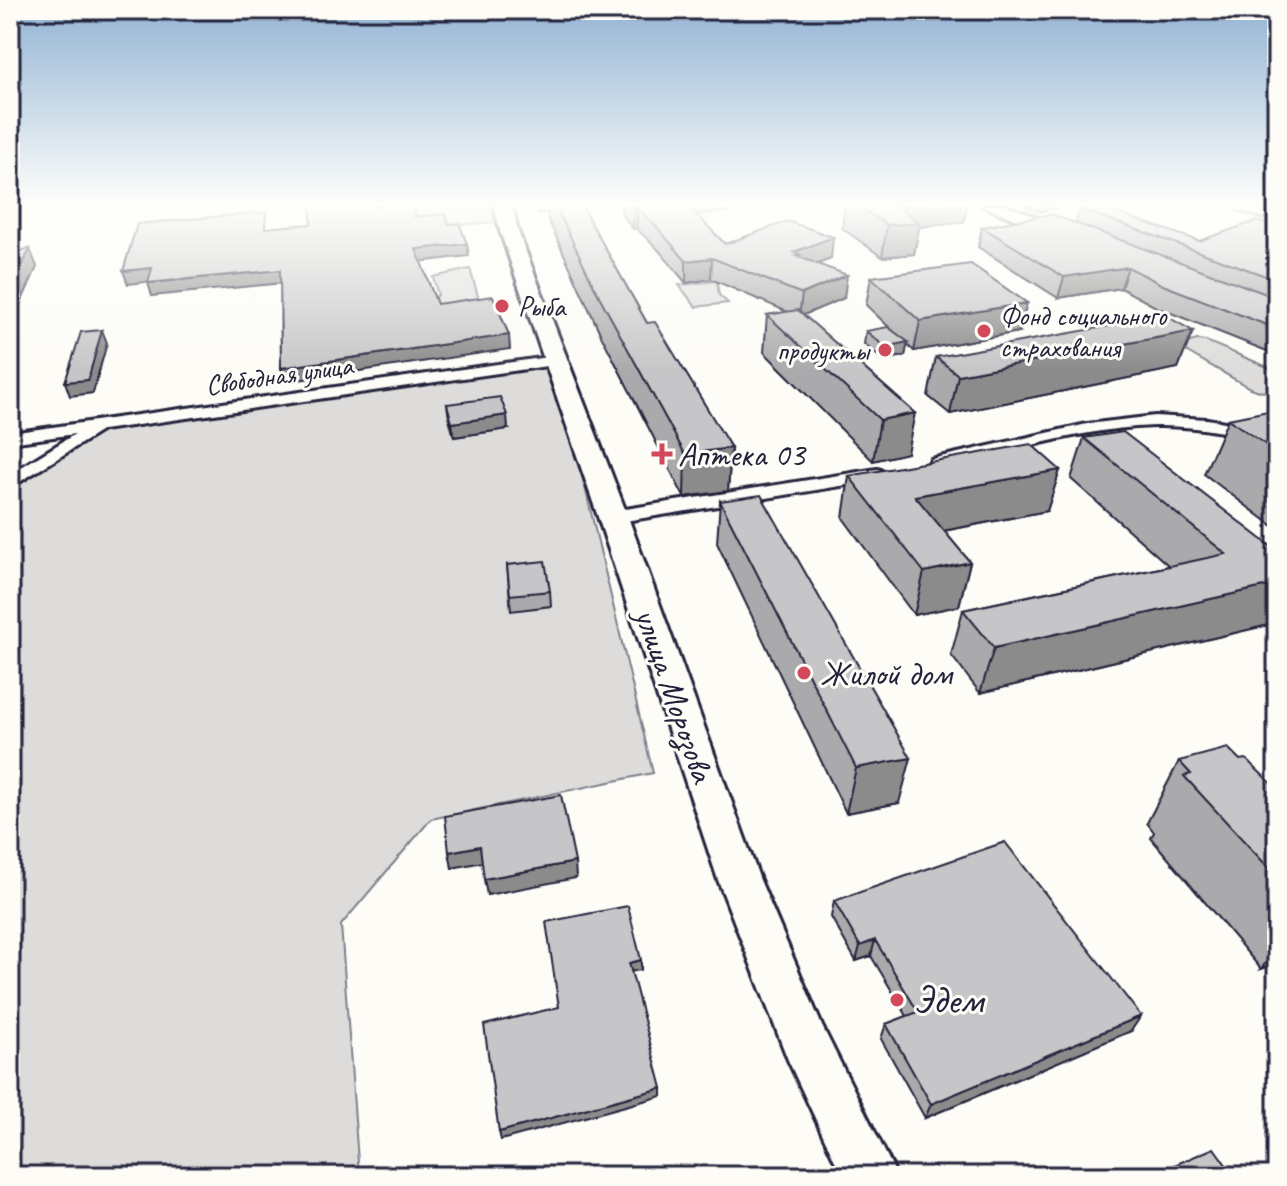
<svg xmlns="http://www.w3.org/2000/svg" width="1287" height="1186" font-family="Caveat,sans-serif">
	<rect width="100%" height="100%" fill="#fdfcf7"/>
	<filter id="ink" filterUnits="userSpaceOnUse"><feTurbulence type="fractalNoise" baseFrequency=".0125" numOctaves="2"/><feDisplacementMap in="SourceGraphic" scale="16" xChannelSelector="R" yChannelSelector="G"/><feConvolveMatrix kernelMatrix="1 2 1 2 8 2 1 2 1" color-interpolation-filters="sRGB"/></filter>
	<g filter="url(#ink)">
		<!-- green -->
		<path fill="#dddcdb" stroke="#807f8b" stroke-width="2" d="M413 205H492L495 222 419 228Z
			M470 269 480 303 423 305 438 295 433 277Z
			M717 281 719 295 728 303 696 307 679 285Z
			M1197 340 1206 341 1277 371V387L1263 392 1250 388 1177 346Z
			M555 361 653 773 431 819 341 925 359 1176H10V482L100 426Z"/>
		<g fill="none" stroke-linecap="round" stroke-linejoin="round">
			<defs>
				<path id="street" d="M555 356 563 361 561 364 103 430 10 488V474L75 434 10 443V433Z
					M1155 416 1207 419 1277 431V441C1237 435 1196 425 1155 426 1082 428 1009 452 938 469L929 463 931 459 1087 424Z
					M877 469 884 471 886 475 884 479 613 523 603 517 613 511Z"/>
				<path id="secondary" d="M494 205H512L518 231 628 517 760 880 822 1026 897 1176H842L788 1060 718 880 598 517 500 231Z
					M981 205H1005L1071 230 1074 234 1071 238H1059Z"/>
				<path id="highway" d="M1236 205 1277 208V222L1239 210Z"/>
			</defs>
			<!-- street casing -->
			<use href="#street" stroke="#22223b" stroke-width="6"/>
			<!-- secondary casing -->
			<use href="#secondary" stroke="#22223b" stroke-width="6"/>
			<!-- highway casing -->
			<use href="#highway" stroke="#22223b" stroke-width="6"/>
			<!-- street -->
			<use href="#street" fill="#fdfcf7" fill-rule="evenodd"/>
			<!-- secondary -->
			<use href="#secondary" fill="#fdfcf7" fill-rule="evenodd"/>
			<!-- highway -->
			<use href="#highway" fill="#fdfcf7" fill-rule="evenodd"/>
		</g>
		<!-- wall -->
		<path fill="#aaaaac" stroke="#22223b" stroke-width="2" d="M536 205H581L647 323 731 448 728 491 684 497 600 333 548 219V213H538Z
			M621 205H735L734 211 696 214 725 244 831 259 817 264 844 298 803 315 907 453 873 461 764 352 767 315 788 312 711 279 686 283 656 247 637 229H633L621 213Z
			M845 205H967L964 222 919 227 914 254 882 257 842 228Z
			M1023 205H1063L1040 212Z
			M1080 209 1199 241 1277 227V355L1156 307 1121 288 1058 298 978 247 982 227 1076 223Z
			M871 277 1019 332 914 351 907 345 905 356 883 360 864 344 866 331 894 332 866 305Z
			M1193 331 1178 368 950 414 928 396 936 357Z
			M447 404 508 429 454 437 449 418Z
			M1277 417V529L1204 474 1228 419Z
			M1084 438 1277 551V623L980 693 951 655 963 610 1169 566 1071 479Z
			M1060 470 1047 511 944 531 970 562 959 606 914 615 843 518 849 476Z
			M720 501 899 803 846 813 717 543Z
			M507 565 550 591 551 606 511 611Z
			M1240 760 1277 789V963L1261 969 1151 838 1154 832 1147 823 1179 761Z
			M834 901 1131 1031 925 1118 881 1039 886 1024 907 1016 871 956 856 961 831 917Z"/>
		<!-- shaded-wall -->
		<path fill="#8b8b8c" stroke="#22223b" stroke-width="2" d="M678 205H735L734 211 678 216Z
			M905 205H967L964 222 919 227 914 254 882 257 887 225 902 224Z
			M1041 205H1063L1040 212Z
			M10 206 16 221 10 231Z
			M637 208V229H633V209Z
			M833 237 831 259 799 271 794 252Z
			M467 244 469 256 418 262 416 249Z
			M30 249 37 267 10 327V291Z
			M712 258 711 279 686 283V261Z
			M1128 267 1121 288 1058 298 1064 277Z
			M152 268 156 281 128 284 123 271Z
			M280 270 283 283 152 296 148 283Z
			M847 275 844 298 799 317 802 294Z
			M1027 303 1019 332 914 351 920 321Z
			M102 330 107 343 93 393 70 396 65 382Z
			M1193 331 1178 368 950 414 958 375Z
			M509 335 510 349 285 382 281 368Z
			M908 342 905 356 883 360 885 347Z
			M13 351 18 365 10 386V358Z
			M915 413 907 453 873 461 880 420Z
			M507 415 508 429 454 437 452 423Z
			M731 448 728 491 684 497 685 454Z
			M1060 470 1047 511 906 538 915 496Z
			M970 562 959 606 914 615 924 572Z
			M1277 584V623L980 693 994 648Z
			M911 758 899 803 846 813 856 768Z
			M480 846 483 862 452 868 449 852Z
			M575 862 576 878 487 895 484 879Z
			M875 940 871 956 856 961 860 946Z
			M1277 948V963L1261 969Z
			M641 960V970L629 972V963Z
			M1141 1016 1131 1031 925 1118 931 1104Z
			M662 1088V1096L501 1140 499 1132Z"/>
		<!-- building -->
		<path fill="#c6c6c8" stroke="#22223b" stroke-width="2" d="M311 205H412L415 217 445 214 449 224 459 223 467 244 416 249 437 304 493 296 509 335 281 368 280 270 148 283 152 268 123 271 137 224 266 212 265 228 311 224Z
			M555 205H581L647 323 655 322 731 448 685 454 599 296Z
			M630 205H687L725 244 788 221 833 237 794 252 800 255 796 256 847 275 802 294 712 258 686 261 656 226 637 208 633 209Z
			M857 205H895L919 223 887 225Z
			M1097 206 1199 241 1256 221 1277 227V280L1080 209Z
			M1051 214 1277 298V329L1163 285 1128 267 1064 277 982 227Z
			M30 249 10 291V251Z
			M971 264 1027 303 920 321 871 277Z
			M798 310 915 413 880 420 767 315Z
			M1166 316 1193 331 958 375 936 357Z
			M888 327 908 342 885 347 866 331Z
			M102 330 88 380 65 382 81 332Z
			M500 397 507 415 452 423 447 404Z
			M1268 411 1277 417V452L1228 419Z
			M1123 432 1277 551V584L994 648 963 610 1226 554 1084 438Z
			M1031 444 1060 470 915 496 970 562 924 572 849 476Z
			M761 495 911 758 856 768 720 501Z
			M545 561 550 591 510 595 507 565Z
			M1228 748 1240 760 1246 759 1277 789V877L1184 776 1191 774 1179 761Z
			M561 795 575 862 484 879 480 846 449 852 445 816Z
			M1005 842 1141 1016 931 1104 886 1024 918 1012 875 940 860 946 834 901Z
			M628 906 641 960 629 963 662 1088 499 1132 484 1025 559 1007 546 922Z
			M1214 1148 1234 1176H1149Z"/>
	</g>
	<!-- sky -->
	<linearGradient id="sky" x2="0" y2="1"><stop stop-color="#92b3d4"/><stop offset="0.55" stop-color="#fefefb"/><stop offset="1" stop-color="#fefefb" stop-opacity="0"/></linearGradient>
	<rect width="1287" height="371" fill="url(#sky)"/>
	<!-- markers -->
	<g fill="#d1495b" stroke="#fdfcf7" stroke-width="3">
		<circle cx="502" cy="306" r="8"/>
		<circle cx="984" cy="331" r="8"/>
		<circle cx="885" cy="350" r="8"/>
		<path d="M658 442h8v8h8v8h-8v8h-8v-8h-8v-8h8z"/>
		<circle cx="804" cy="673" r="8"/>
		<circle cx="897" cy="1000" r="8"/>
	</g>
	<g text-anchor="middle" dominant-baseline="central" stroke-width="6" stroke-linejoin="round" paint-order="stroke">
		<!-- far-poi labels -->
		<g font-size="28" fill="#22223b" stroke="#fdfcf7" text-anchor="start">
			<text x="518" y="306">Рыба</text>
			<text x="1000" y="315">Фонд социального<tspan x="1000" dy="32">страхования</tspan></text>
			<text x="869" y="350" text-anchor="end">продукты</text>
		</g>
		<!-- far-street labels -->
		<g font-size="28" fill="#22223b" stroke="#fdfcf7">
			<text transform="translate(279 375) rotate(-8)">Свободная улица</text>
		</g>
		<!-- poi labels -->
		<g font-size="34" fill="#22223b" stroke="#fdfcf7" text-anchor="start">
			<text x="678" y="454">Аптека 03</text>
			<text x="820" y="673">Жилой дом</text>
		</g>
		<!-- street labels -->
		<g font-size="34" fill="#22223b" stroke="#fdfcf7">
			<text transform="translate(675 695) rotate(71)">улица Морозова</text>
		</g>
		<!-- near-poi labels -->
		<g font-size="40" fill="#22223b" stroke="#fdfcf7" text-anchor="start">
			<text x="913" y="1000">Эдем</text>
		</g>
	</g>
	<!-- margin -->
	<rect width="1287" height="1186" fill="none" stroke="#fdfcf7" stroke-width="40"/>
	<rect x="20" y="20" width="1247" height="1146" fill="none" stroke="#22223b" stroke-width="3" filter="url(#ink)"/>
</svg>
